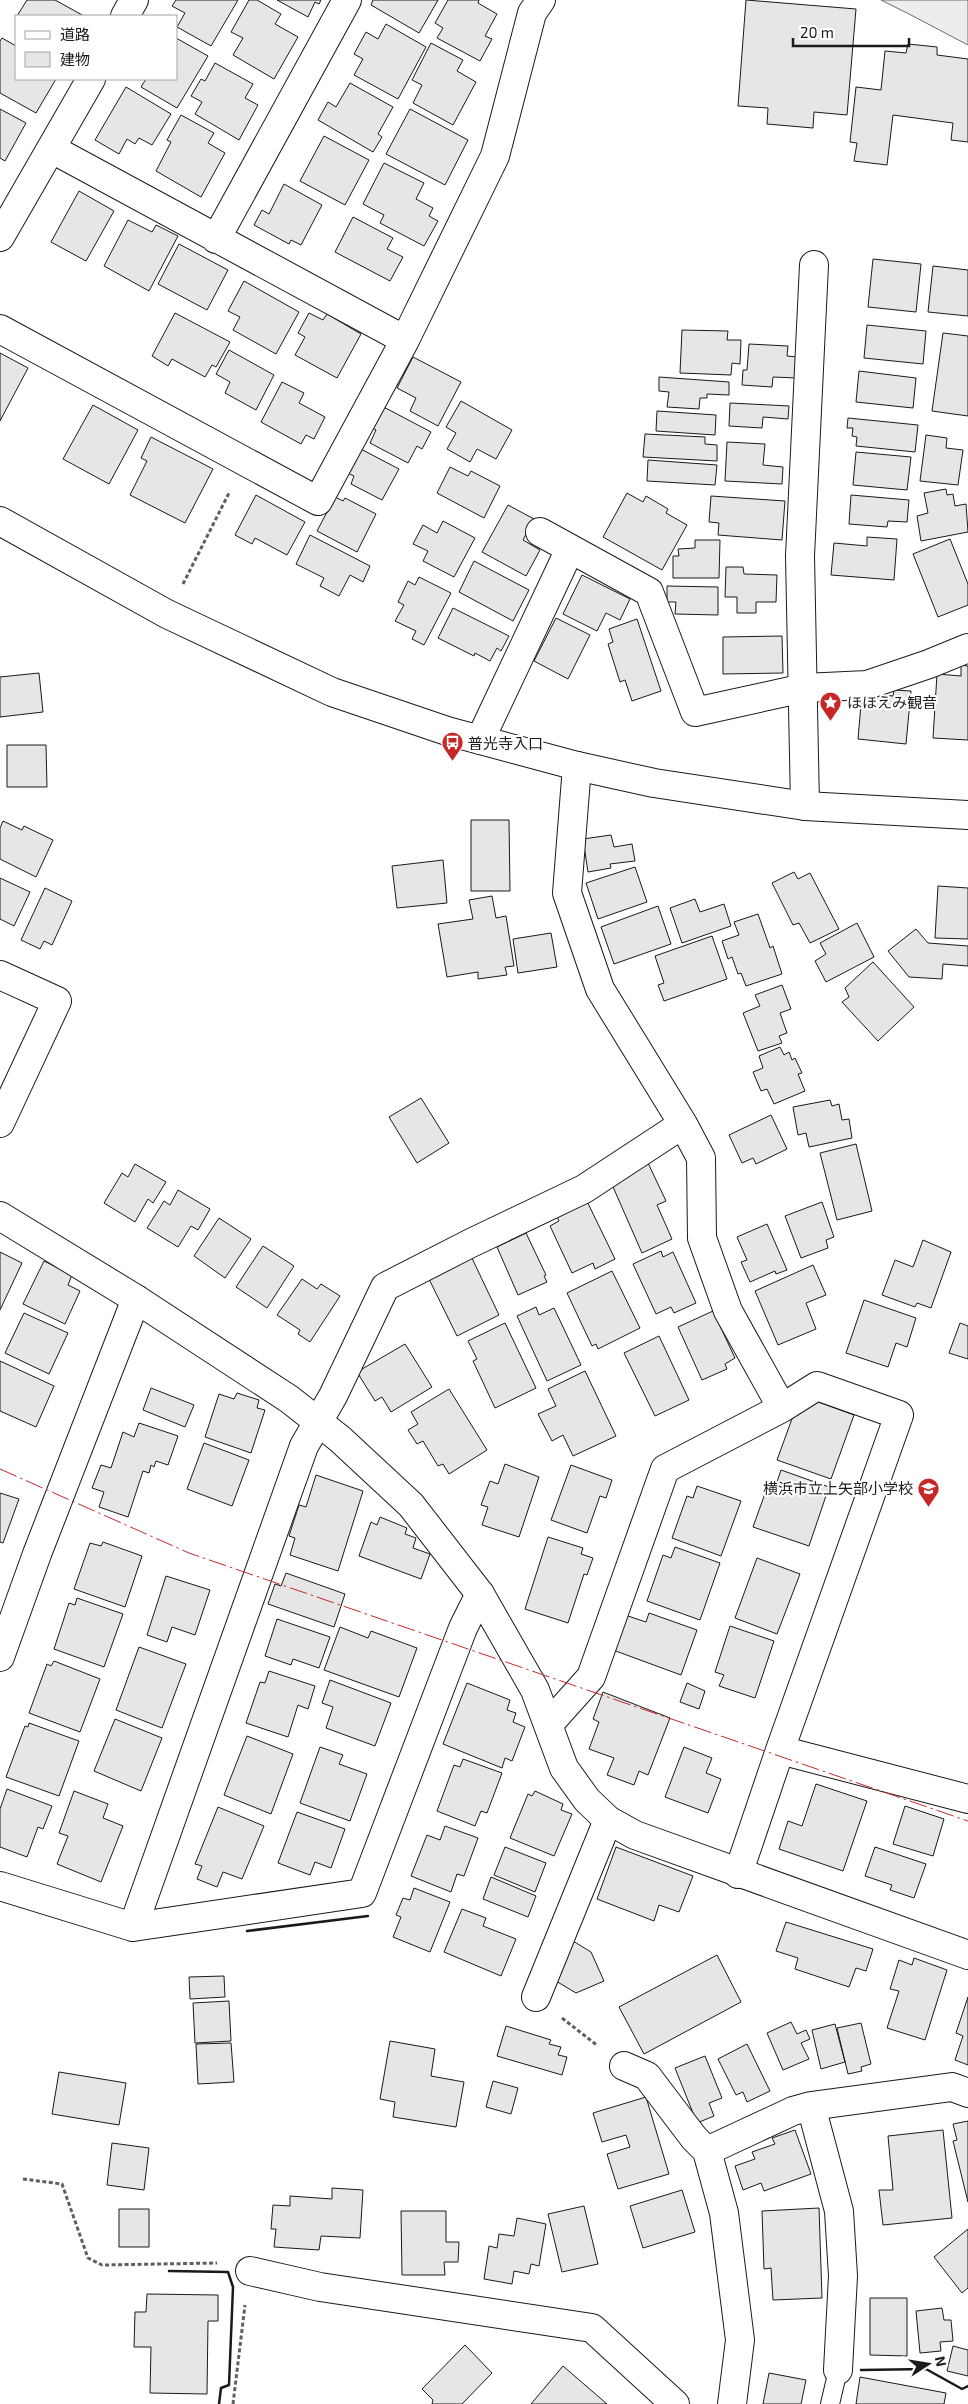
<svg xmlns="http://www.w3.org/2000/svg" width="968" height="2404" font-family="'Exo 2','Noto Sans JP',sans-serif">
	<rect width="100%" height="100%" fill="#fff"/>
	<!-- built -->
	<path fill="#ededed" stroke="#6a6a6a" d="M881 0H968V45L909 14Z"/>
	<!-- building -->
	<path fill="#e6e6e6" stroke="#1a1a1a" d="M27 0H55L84 16H17Z
		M176 0H238L211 46 177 27 185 13 172 6Z
		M249 0H257L281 14 275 24 298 37 274 79 233 55 243 38 231 32Z
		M277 0H321L319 4 315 2 308 17Z
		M373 0H438L419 33 371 5Z
		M448 0H479L478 3 497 14 485 36 492 39 480 61 437 38 443 28 435 23Z
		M746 0 856 9 847 115 814 112 813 128 767 124 768 108 738 106Z
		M386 24 426 47 398 99 354 75 363 59 354 54 366 32 378 39Z
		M2 38 16 46V79H56L36 113 0 93V41Z
		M176 38 208 56 177 108 141 87 146 79H176Z
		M431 43 463 60 457 71 476 82 453 125 413 103 422 85 412 80Z
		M908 44 937 47V55L968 59V142L951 140 953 123 893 115 887 165 854 161 857 143 850 142 856 87 881 90 885 51 906 53Z
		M215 63 253 84 245 98 258 105 239 140 195 114 202 102 191 96 201 79 205 81Z
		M350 83 393 107 378 134 382 137 373 152 318 120 328 102 336 107Z
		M126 87 171 114 152 145 139 138 135 144 127 139 119 154 95 140Z
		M0 109 26 123 5 161 0 158Z
		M410 109 468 140 445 185 386 154Z
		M181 115 214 133 208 143 225 153 201 197 156 171 171 142 167 140Z
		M324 136 369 160 345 205 300 181Z
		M384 163 424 183 416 199 433 208 429 216 438 221 424 246 380 223 384 215 363 204Z
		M284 184 322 205 301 245 291 240 289 244 254 225 262 210 269 214Z
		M79 191 114 211 86 261 51 242Z
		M353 217 393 238 387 249 403 257 390 281 335 252Z
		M128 220 152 232 156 225 178 236 149 291 104 266Z
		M179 244 228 270 207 310 158 284Z
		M873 259 921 264 916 312 868 307Z
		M933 266 968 270V316L928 312Z
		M244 281 299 312 276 354 233 330 240 317 228 311Z
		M175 313 230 342 216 367 212 365 205 377 172 359 168 366 152 356Z
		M309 313 323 320 327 314 361 334 337 378 295 355 305 337 298 333Z
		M867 325 926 331 923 364 864 358Z
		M682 330 728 331 727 340H741L740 364 732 363 731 375 680 373Z
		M943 333 968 336V416L932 411Z
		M749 344 788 346 787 356 797 357V378L773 377 772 387 742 385 743 370H747Z
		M229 350 274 375 256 410 225 393 230 382 216 374Z
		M0 353 28 368 0 421Z
		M413 357 461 382 438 426 410 411 416 398 397 388Z
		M859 371 916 378 913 408 856 402Z
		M659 377 729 382V395L707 394V398H700L699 409 667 407 669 392 659 391Z
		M282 382 304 393 299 403 325 417 314 439 306 435 301 444 261 422Z
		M461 401 512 430 496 459 477 449 470 462 447 449 456 433 446 427Z
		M730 403 789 406 788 419 763 417 762 428 729 426Z
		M378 404 431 432 422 449 417 446 408 463 370 443 376 430 367 425Z
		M93 405 138 430 109 484 63 459Z
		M657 411 716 415 715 435 656 431Z
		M848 418 918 425 915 452 856 446 857 437 852 436 853 428H847Z
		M645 434 705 437V444L717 445V461L643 457Z
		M926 435 947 438 946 448 963 450 958 485 920 481Z
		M151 437 213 469 185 523 130 495 147 461 141 458Z
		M727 442 765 444 763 465 783 467 782 484 725 481Z
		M355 446 399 469 382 500 351 484 354 476 343 471Z
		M856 452 911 457 907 490 853 485Z
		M648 460 717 465 715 485 647 481Z
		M450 467 468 476 471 471 500 486 484 518 437 493Z
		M946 489 947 495 953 494 955 506 966 504 968 532 921 541 917 516 928 513 924 493Z
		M627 493 643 502 646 496 668 509 666 513 687 525 662 570 603 537Z
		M256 495 305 522 287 555 255 538 252 544 235 535Z
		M851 495 909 500 907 522 888 521 887 527 849 524Z
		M711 496 785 501 782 540 718 535 719 523 709 522Z
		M335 497 343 501 345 498 376 514 357 552 317 531Z
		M508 505 534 519 523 540 540 550 526 576 482 552Z
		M443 521 475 538 454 577 423 561 428 551 413 544 423 525 437 533Z
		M310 535 370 566 363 582 350 575 339 596 320 586 324 578 296 564Z
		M867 537 897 539 894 580 831 575 834 543 867 546Z
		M950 539 968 584V605L938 617 913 554Z
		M695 540H720L719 578H673V556H679L678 549 695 548Z
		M474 561 529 590 513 621 459 592Z
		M726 567H743L744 574 777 575 776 602H756V613H737V597H725Z
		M582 575 630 599 620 620 606 613 597 631 563 614Z
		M419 577 451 593 424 645 412 639 416 631 395 621 404 605 398 602 408 581 415 585Z
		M667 586 718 587V615L675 614 676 602H667Z
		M453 608 509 636 501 651 497 648 490 661 475 653 474 656 438 638Z
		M556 618 590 635 568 679 534 661Z
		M637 619 661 691 632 701 625 680 620 682 608 644 613 642 609 629Z
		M782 636 783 673 723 674V637Z
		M961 665 968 666V740L933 738 937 674 961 676Z
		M39 673 43 712 0 717V677Z
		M894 690 911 691 906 744 858 739 862 693 893 696Z
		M7 745H46L47 787H7Z
		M471 820H509L510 891H471Z
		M3 821 22 830 24 826 53 840 36 877 0 859V828Z
		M611 835 614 847 632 844 635 861 610 864 611 868 588 872 583 839Z
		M443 860 447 903 397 908 392 866Z
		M635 867 647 902 598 919 586 883Z
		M794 872 798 879 810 873 839 929 810 943 799 923 793 925 772 883Z
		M0 878 30 892 14 926 0 919Z
		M938 886 968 888V939L935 938Z
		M45 888 72 901 52 945 44 941 40 949 21 940Z
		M492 896 496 918 506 916 514 966 505 967 507 975 478 979V972L447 977 438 924 473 919 469 900Z
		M695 899 700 912 724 904 731 926 682 943 670 908Z
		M658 906 671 944 614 964 601 927Z
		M758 914 770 948 773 946 782 974 746 986 741 973 738 974 732 957 728 959 722 941 739 935 734 922Z
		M857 923 874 957 826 982 815 961 826 954 820 943Z
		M916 929 928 943 968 946V966L943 964 942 979 909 977 888 951Z
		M551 933 557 967 518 973 513 939Z
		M712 936 727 979 664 1001 658 985 664 983 655 956Z
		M873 962 914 1007 878 1041 842 1002 849 997 845 988Z
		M782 985 791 1009 780 1013 787 1033 779 1036 782 1043 758 1051 743 1013 760 1006 755 995Z
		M780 1047 784 1055 789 1052 792 1060 795 1058 802 1073 798 1074 805 1091 774 1104 767 1089 761 1091 753 1072 763 1068 759 1056Z
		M421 1098 449 1143 417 1163 389 1117Z
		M830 1100 832 1106 839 1104 842 1120 849 1119 852 1138 809 1147 806 1133 798 1135 793 1107Z
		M771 1115 787 1149 756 1164 753 1158 742 1163 729 1135Z
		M856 1144 872 1211 837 1220 820 1153Z
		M648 1163 666 1201 657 1205 672 1239 642 1253 610 1180Z
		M135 1164 166 1182 153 1203 148 1199 135 1222 104 1203 122 1173 128 1177Z
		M178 1190 210 1209 198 1230 191 1226 178 1247 147 1228 164 1201 170 1205Z
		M583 1193 615 1259 595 1269 593 1263 572 1273 550 1226 559 1221 553 1208Z
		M822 1202 834 1237 826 1240 828 1248 801 1258 785 1216Z
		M219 1218 251 1239 225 1278 194 1256Z
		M767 1224 787 1270 776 1274 775 1271 750 1282 741 1262 747 1260 737 1237Z
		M526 1233 546 1275 544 1276 547 1282 518 1295 497 1247Z
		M923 1240 951 1252 931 1308 917 1303 915 1307 882 1295 895 1260 913 1267Z
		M263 1246 294 1266 267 1308 236 1287Z
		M661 1251 663 1257 673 1252 696 1303 674 1313 671 1307 656 1314 633 1264Z
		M0 1252 22 1263 0 1310Z
		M470 1254 499 1315 457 1336 427 1275Z
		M44 1261 72 1275 68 1285 80 1291 65 1324 23 1304Z
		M813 1265 826 1295 806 1303 816 1329 778 1345 755 1291Z
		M612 1271 640 1328 598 1349 596 1344 592 1346 567 1293Z
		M302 1279 317 1289 321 1284 340 1296 310 1342 298 1334 300 1330 277 1315Z
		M864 1300 916 1318 907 1347 896 1343 888 1367 846 1353Z
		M536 1307 539 1315 554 1308 581 1365 547 1381 517 1316Z
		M713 1311 735 1358 725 1364 727 1369 702 1380 678 1327Z
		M24 1313 68 1333 49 1374 5 1353Z
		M505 1323 536 1388 495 1408 473 1361 477 1359 468 1341Z
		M960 1323 968 1326V1359L949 1353Z
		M659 1336 689 1400 655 1416 624 1353Z
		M405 1344 432 1387 391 1412 382 1397 375 1401 357 1372Z
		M0 1361 54 1386 36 1427 0 1411Z
		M585 1371 616 1436 573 1456 563 1435 552 1441 538 1414 556 1406 548 1389Z
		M151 1388 194 1405 185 1427 143 1410Z
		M449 1389 487 1450 449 1474 443 1464 438 1466 423 1441 417 1444 408 1430 418 1424 411 1412Z
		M237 1393 259 1400 257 1408 265 1410 251 1453 205 1437 219 1394 234 1399Z
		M810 1399 854 1415 831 1479 777 1460 797 1405 807 1409Z
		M139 1423 178 1436 168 1465 156 1461 154 1467 151 1465 149 1473 143 1471 128 1517 99 1507 104 1492 92 1488 101 1465 111 1468 123 1432 134 1437Z
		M204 1443 249 1460 232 1506 187 1489Z
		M505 1464 539 1477 519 1537 482 1525 488 1507 481 1505 490 1481 498 1484Z
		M571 1465 612 1480 606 1498 600 1496 587 1533 551 1520Z
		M781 1470 829 1487 809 1546 753 1527 767 1488 774 1491Z
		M316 1475 363 1491 338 1571 290 1555 295 1538 289 1536 299 1505 306 1507Z
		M697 1486 741 1501 721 1556 672 1538 687 1496 693 1498Z
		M0 1493 19 1499 3 1543 0 1542Z
		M380 1517 407 1528 405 1534 416 1538 413 1548 430 1554 421 1579 359 1556 371 1522 377 1525Z
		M548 1537 583 1548 581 1554 593 1558 587 1575 584 1574 568 1623 525 1609Z
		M103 1542 142 1556 125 1607 74 1589 90 1543 101 1546Z
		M675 1547 720 1563 700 1620 647 1601 663 1555 671 1558Z
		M757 1558 800 1574 777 1634 735 1618Z
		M286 1573 345 1594 334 1627 268 1604 275 1584 281 1586Z
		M166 1576 210 1590 195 1635 172 1627 167 1642 147 1635Z
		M77 1598 123 1614 104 1667 54 1649 69 1603 75 1605Z
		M649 1613 697 1630 681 1675 613 1650 625 1615 646 1622Z
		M277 1619 330 1637 319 1668 293 1659 291 1665 265 1656Z
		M730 1626 774 1641 755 1698 719 1686 724 1675 715 1672Z
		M340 1627 368 1638 371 1631 417 1648 399 1697 324 1670Z
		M139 1647 186 1664 162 1728 116 1710Z
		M54 1661 100 1679 80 1732 29 1713 47 1664 51 1666Z
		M269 1671 315 1686 308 1709 298 1705 288 1737 246 1723 260 1682 265 1683Z
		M330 1680 391 1703 375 1746 326 1728 333 1707 322 1703Z
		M467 1683 510 1700 507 1710 516 1713 513 1722 525 1727 512 1761 505 1758 502 1768 443 1744Z
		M687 1683 705 1691 699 1709 680 1702Z
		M603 1692 670 1718 648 1775 639 1771 634 1785 607 1775 614 1758 589 1749 599 1722 593 1719Z
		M115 1719 162 1738 141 1791 94 1771Z
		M29 1723 79 1741 59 1796 6 1777 25 1726 28 1727Z
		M247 1736 293 1754 271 1814 224 1795Z
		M320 1747 343 1755 339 1764 367 1774 350 1821 300 1803Z
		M684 1747 712 1758 706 1773 721 1779 708 1813 665 1797Z
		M463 1759 502 1773 487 1813 481 1811 475 1826 437 1811 454 1765 460 1767Z
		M816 1784 867 1801 843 1871 779 1849 788 1821 802 1826Z
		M7 1789 52 1806 43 1829 38 1827 27 1857 0 1847V1809Z
		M74 1791 108 1804 103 1818 123 1826 101 1882 57 1864 68 1836 59 1833Z
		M535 1791 563 1804 561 1810 572 1814 554 1856 510 1838 528 1794 532 1796Z
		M905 1806 944 1819 933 1856 893 1844Z
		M218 1807 264 1826 242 1879 223 1872 217 1887 197 1879 202 1866 195 1864Z
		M297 1812 345 1829 331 1868 315 1862 310 1875 278 1863Z
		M445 1826 478 1838 464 1876 457 1874 451 1892 411 1876 427 1835 440 1840Z
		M505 1847 546 1863 535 1892 494 1875Z
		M616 1847 693 1876 679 1912 659 1905 654 1921 597 1899Z
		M875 1847 926 1864 914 1898 890 1890 892 1885 865 1876Z
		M491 1877 536 1896 528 1917 483 1899Z
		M414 1888 450 1902 430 1952 393 1937 401 1917 396 1915 403 1898 410 1900Z
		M462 1909 486 1918 483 1926 516 1939 501 1976 444 1952Z
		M786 1922 873 1949 866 1971 856 1968 849 1987 795 1969 798 1958 776 1951Z
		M573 1941 591 1952 604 1981 576 1993 551 1978Z
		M717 1955 741 2002 644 2054 619 2007Z
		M914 1958 947 1970 925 2040 887 2028 899 1991 890 1989 899 1960 912 1965Z
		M224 1976 225 1997 190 1999 189 1977Z
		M968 1997V2065L955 2060 963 2036 956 2033Z
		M229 2001 231 2041 195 2043 193 2003Z
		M791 2022 797 2034 806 2030 810 2039 801 2043 809 2059 783 2070 767 2033Z
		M861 2023 871 2064 861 2067 862 2071 848 2074 837 2028Z
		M835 2024 845 2062 821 2069 812 2030Z
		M506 2026 551 2040 549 2044 561 2047 558 2055 567 2057 562 2075 497 2056Z
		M390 2041 435 2049 431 2076 464 2082 456 2127 393 2117 395 2102 380 2099Z
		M231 2043 234 2082 198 2084 196 2044Z
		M747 2044 770 2091 747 2102 743 2092 736 2095 718 2059Z
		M705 2056 722 2098 709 2103 714 2116 697 2123 675 2068Z
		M59 2072 126 2083 119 2125 52 2114Z
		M493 2081 518 2088 511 2114 486 2107Z
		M646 2097 669 2174 618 2189 607 2154 630 2147 626 2135 602 2142 593 2113Z
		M968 2121V2202L953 2141 957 2140 953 2124Z
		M795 2130 811 2174 764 2191 761 2183 743 2190 735 2166 755 2159 752 2152 775 2144 772 2138Z
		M943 2130 952 2218 883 2225 879 2190H893L888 2136Z
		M112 2143 149 2148 144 2190 107 2185Z
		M332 2188 363 2190 360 2238 321 2236 319 2250 274 2247 276 2229H271L273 2205 290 2206V2196L332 2199Z
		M682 2190 695 2232 643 2248 630 2206Z
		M584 2206 598 2264 562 2272 548 2214Z
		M819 2208 822 2298 773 2300 771 2268 764 2269 762 2211Z
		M119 2209H149V2247H119Z
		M401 2211H446V2242H459L458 2262H444L445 2275H402Z
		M517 2218 546 2224 539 2266 531 2264 529 2274 514 2271 512 2284 484 2279 489 2246 497 2248 499 2234 514 2236Z
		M968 2229V2288L962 2293 934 2257Z
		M147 2294 218 2295V2321H208L207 2394 150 2393 151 2347H134L135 2312H146Z
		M870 2298H907V2356L870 2355Z
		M942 2308 944 2320H951L953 2341 940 2342 941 2351 920 2353 916 2311Z
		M465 2345 492 2373 462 2404H432L433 2400 422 2389Z
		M953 2346 968 2350V2376L947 2371Z
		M563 2366 607 2404H531Z
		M769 2373 806 2380 801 2404H763Z
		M860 2377 946 2393 944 2404H856Z"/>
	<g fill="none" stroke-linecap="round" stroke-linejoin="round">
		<defs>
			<path id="lane" d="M830 2404 838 2370"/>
			<path id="street" d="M125 16 134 0
				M52 149 405 340
				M0 237 91 79
				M216 239 347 0
				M0 329 318 501 405 340 495 156 532 13 541 0
				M540 532 649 592 695 712 804 688 867 685 929 664 968 648
				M480 740 570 549
				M577 766 567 893 600 989 683 1124 701 1158 702 1238 728 1311 782 1408 817 1386 899 1415 780 1750
				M805 806 800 556 814 265
				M0 975 57 1001 0 1123
				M0 1657 37 1554 136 1299
				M549 1724 591 1677 665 1469 782 1408
				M738 1874 780 1750 968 1799
				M0 1886 133 1927 362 1893 463 1628 480 1594
				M133 1927 304 1446 333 1396 385 1287 469 1244 584 1189 683 1124
				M536 1997 608 1820
				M624 2066 647 2076 694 2138 707 2151
				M811 2106 839 2211 843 2276 838 2370
				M250 2271 320 2287 592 2328 675 2404
				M732 2404 740 2340 724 2213 707 2151 793 2111 811 2106 952 2087 968 2093"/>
			<path id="secondary" d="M0 521 167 614 332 692 447 731 577 766 654 783 805 806 968 815
				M0 1216 136 1299 289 1399 340 1439 411 1505 480 1594 535 1690 564 1768 587 1800 608 1820 635 1835 968 1955"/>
		</defs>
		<!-- lane casing -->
		<use href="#lane" stroke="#1a1a1a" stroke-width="20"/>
		<!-- street casing -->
		<use href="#street" stroke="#1a1a1a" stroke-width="30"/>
		<!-- secondary casing -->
		<use href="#secondary" stroke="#1a1a1a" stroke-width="30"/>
		<!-- path -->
		<path stroke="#5f5f5f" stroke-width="3" stroke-dasharray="4 2.5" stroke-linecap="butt" d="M183 584 230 491
			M562 2018 598 2046
			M23 2179 62 2184 88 2258 102 2265 217 2263
			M233 2404 245 2305"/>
		<!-- lane -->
		<use href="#lane" stroke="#fff" stroke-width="18"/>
		<!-- street -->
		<use href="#street" stroke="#fff" stroke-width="28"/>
		<!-- secondary -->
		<use href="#secondary" stroke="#fff" stroke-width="28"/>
		<!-- wall -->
		<path stroke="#1a1a1a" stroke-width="2.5" d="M247 1931 368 1916
			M169 2271 228 2272 233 2287 229 2385 221 2388 219 2404
			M861 2370 926 2369 962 2389 968 2386"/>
		<!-- power -->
		<path stroke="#c62828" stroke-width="1" stroke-dasharray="18 4 2.5 4" stroke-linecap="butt" d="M0 1469 189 1553 968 1821"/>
	</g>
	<!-- icons -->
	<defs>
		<symbol id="sight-pin" viewBox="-11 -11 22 30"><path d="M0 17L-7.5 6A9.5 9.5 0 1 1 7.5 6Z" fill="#c62828" stroke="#fff"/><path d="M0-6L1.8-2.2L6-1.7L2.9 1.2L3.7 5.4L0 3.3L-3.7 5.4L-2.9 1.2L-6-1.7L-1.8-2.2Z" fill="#fff"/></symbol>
		<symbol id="bus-pin" viewBox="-11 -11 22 30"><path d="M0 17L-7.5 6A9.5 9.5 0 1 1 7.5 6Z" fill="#c62828" stroke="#fff"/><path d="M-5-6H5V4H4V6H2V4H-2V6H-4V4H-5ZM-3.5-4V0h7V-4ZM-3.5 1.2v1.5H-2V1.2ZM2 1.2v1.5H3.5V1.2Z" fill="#fff"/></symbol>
		<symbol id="school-pin" viewBox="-11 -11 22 30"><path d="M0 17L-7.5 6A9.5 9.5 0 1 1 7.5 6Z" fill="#c62828" stroke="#fff"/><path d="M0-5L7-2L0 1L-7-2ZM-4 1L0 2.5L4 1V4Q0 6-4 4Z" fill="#fff"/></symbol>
	</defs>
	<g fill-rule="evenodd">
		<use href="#sight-pin" x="818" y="690" width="25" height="34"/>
		<use href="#bus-pin" x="440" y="730" width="25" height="34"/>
		<use href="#school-pin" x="916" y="1476" width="25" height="34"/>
	</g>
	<g text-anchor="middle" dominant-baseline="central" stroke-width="4" stroke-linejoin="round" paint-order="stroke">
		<!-- poi labels -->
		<g font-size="15" fill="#1a1a1a" stroke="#fff" text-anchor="start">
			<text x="847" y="702">ほほえみ観音</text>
			<text x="468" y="743">普光寺入口</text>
			<text x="913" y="1488" text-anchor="end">横浜市立上矢部小学校</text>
		</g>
	</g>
	<!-- legend -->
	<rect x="15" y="15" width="162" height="65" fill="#ffffff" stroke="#a3a3a3"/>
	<rect x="25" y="31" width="25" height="8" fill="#ffffff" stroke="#a3a3a3"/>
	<text x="60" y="40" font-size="15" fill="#1a1a1a">道路</text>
	<rect x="25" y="52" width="25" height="15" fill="#e6e6e6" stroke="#a3a3a3"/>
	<text x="60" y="65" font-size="15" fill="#1a1a1a">建物</text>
	<!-- north arrow -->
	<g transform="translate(928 2364) rotate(78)" stroke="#ffffff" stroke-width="4" paint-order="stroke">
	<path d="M0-4L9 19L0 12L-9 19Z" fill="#1a1a1a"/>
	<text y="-8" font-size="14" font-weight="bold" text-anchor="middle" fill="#1a1a1a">N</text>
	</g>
	<!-- scale -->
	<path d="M793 38v8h116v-8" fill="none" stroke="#1a1a1a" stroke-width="2.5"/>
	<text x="800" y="38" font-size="15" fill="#1a1a1a" stroke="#ffffff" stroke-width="4" paint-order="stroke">20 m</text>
</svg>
